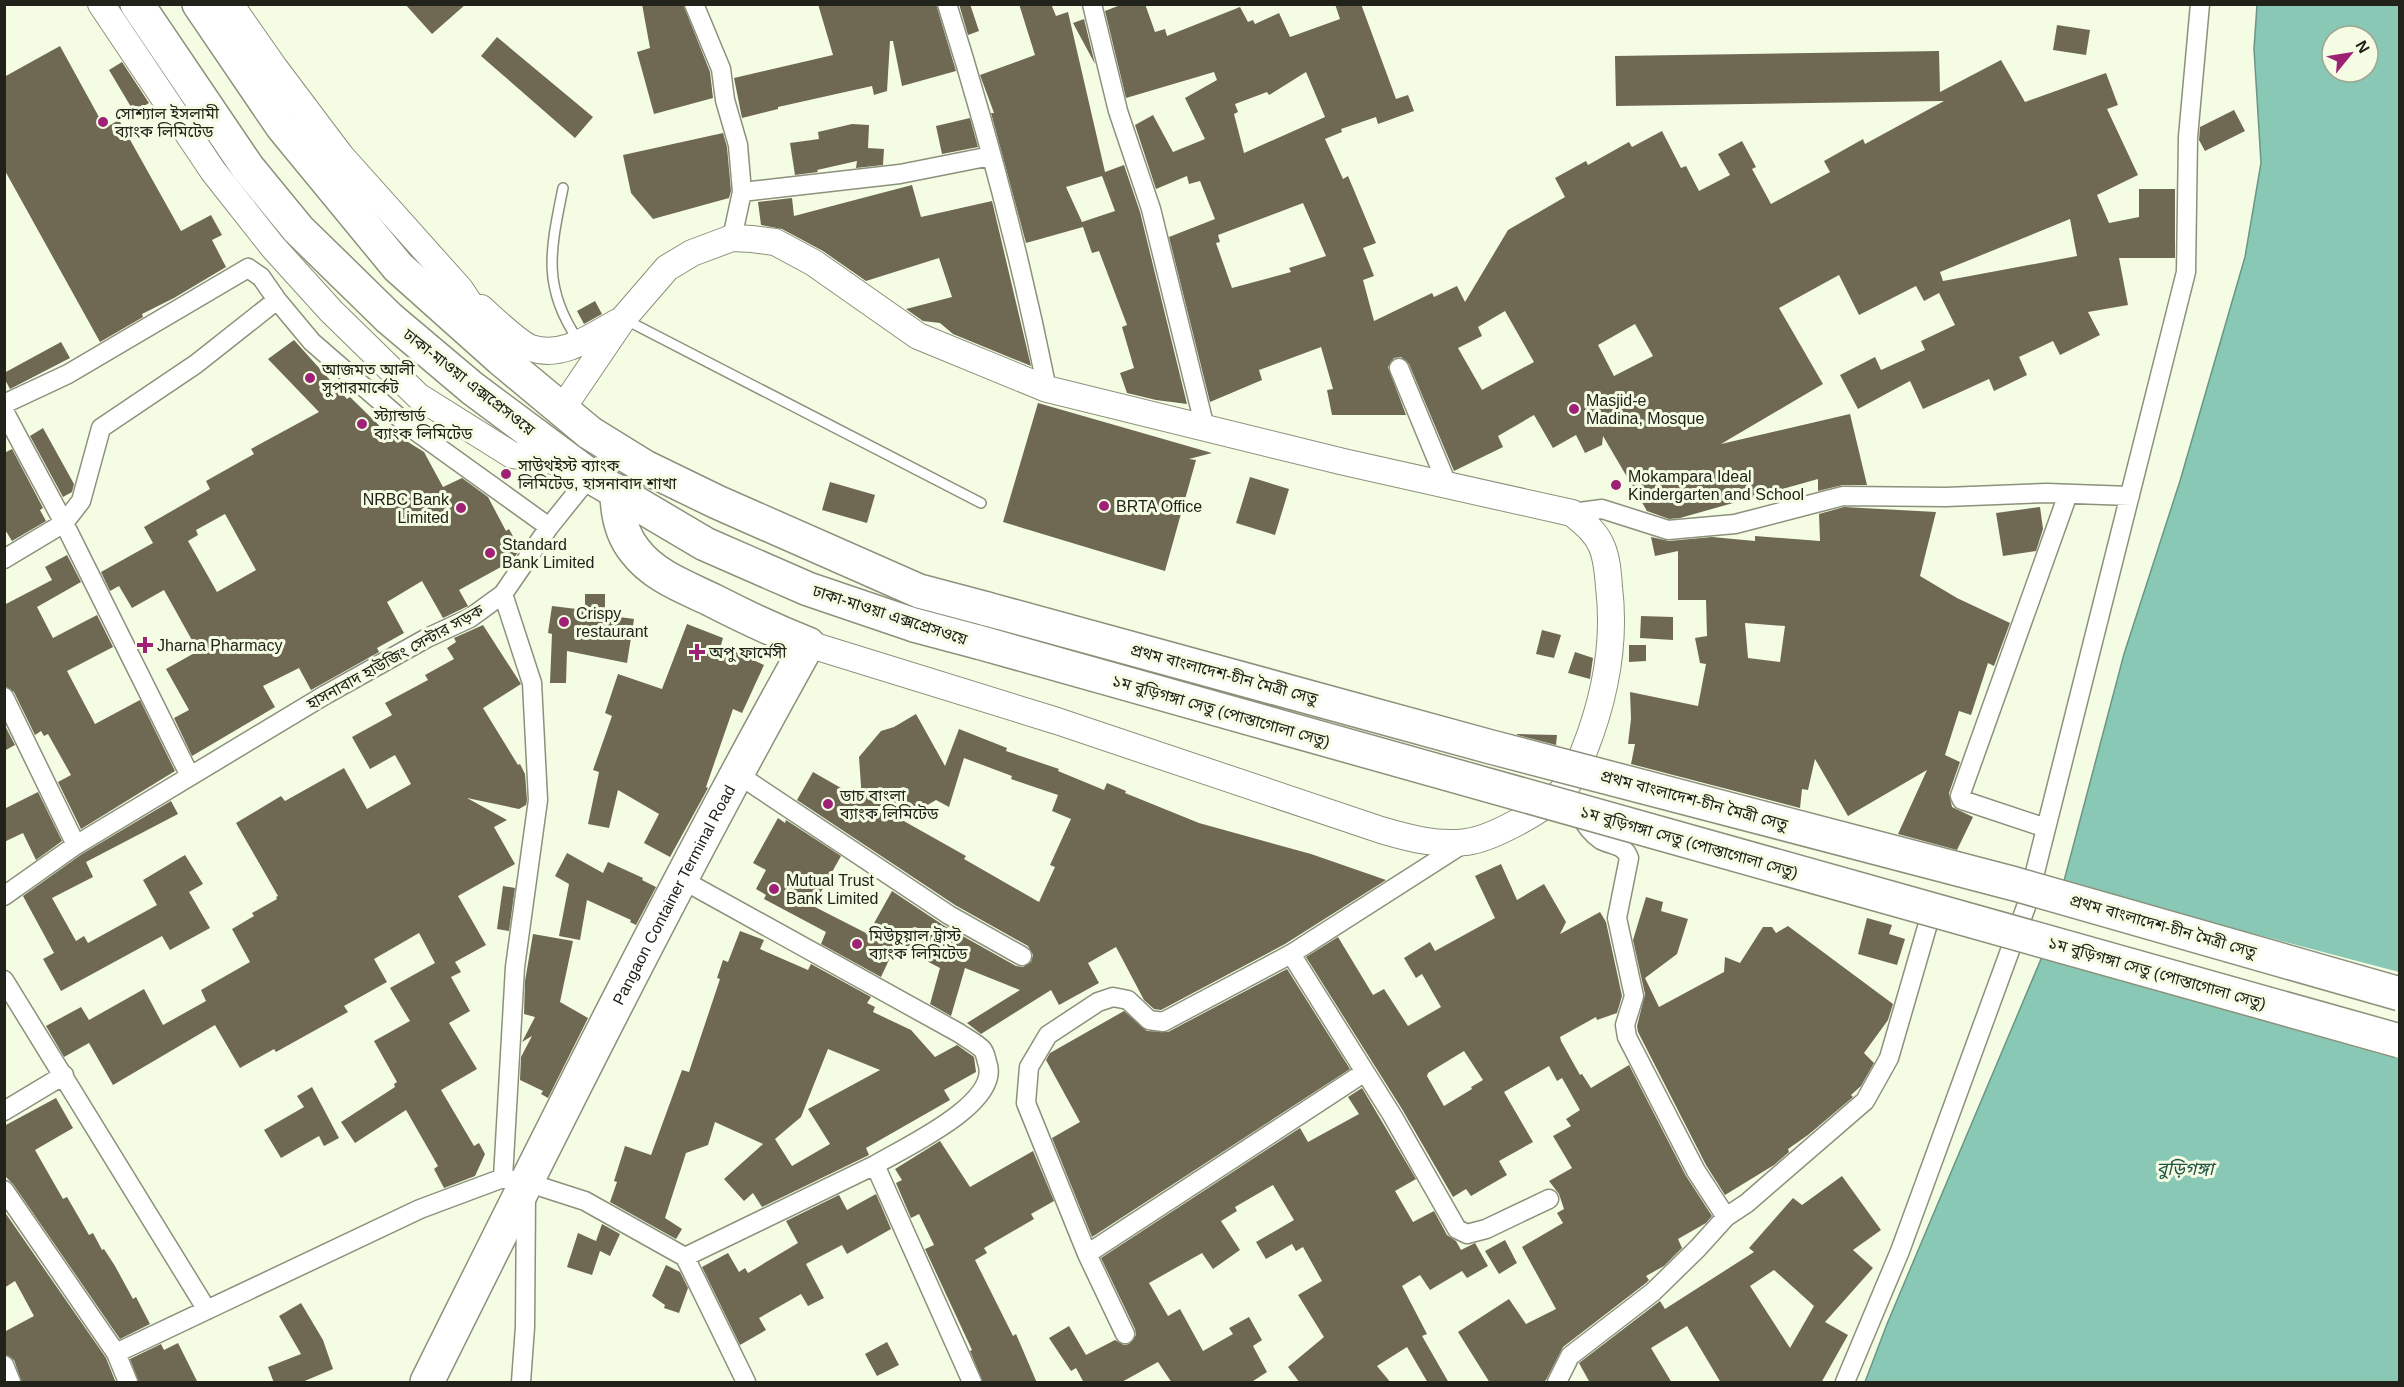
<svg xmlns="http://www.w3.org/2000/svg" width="2404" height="1387" font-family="Arial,'Noto Sans Bengali',sans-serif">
	<rect width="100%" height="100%" fill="#f5fce4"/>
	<!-- water -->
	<path fill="#89c8b5" stroke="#6a9686" stroke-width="1.5" fill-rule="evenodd" d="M2257 5H2399V1382H1865L1887 1324 2047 945 2124 654 2180 481 2245 257 2261 163 2254 49ZM2332 36H2368V72H2332Z"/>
	<!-- pier -->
	<path fill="#f5fce4" d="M2060 883 2399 972V1037L2046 935Z"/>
	<!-- building -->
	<path fill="#6f6954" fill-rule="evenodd" d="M405 4H466L432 34Z
		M642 4H683L710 72 713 98 654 114 637 52 650 48Z
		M818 4H936L956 71 902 86 893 41H890L887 91 874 95 872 86 778 107V109L742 118 734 78 833 55Z
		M959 4H970L979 31 968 35Z
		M1019 4H1051L1056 16 1068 12 1105 172 1124 165 1140 212 1187 404 1156 400 1127 393 1120 373 1134 368 1122 327 1127 325 1099 251 1092 253 1083 227 1026 243 991 113H994L980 75 1035 55ZM1102 176 1115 211 1082 222 1066 187Z
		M1123 4H1145L1155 32 1165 29 1167 36 1240 7 1248 22 1253 20 1255 24 1279 13 1290 37 1340 19 1335 4H1361L1396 99 1408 95 1414 111 1378 124 1376 117 1341 129 1342 132 1325 139 1343 179 1348 176 1376 243 1363 248 1374 276 1363 280 1374 321 1432 293 1434 297 1457 286 1465 302 1508 230 1565 197 1555 178 1586 161 1588 165 1629 142 1632 147 1662 131 1681 168 1686 166 1699 191 1730 175 1718 154 1742 141 1756 167 1752 169 1771 204 1830 172 1824 161 1863 139 1865 144 1944 101 1616 106 1615 56 1939 51 1940 92 2001 60 2025 102 2106 73 2118 105 2107 109 2138 175 2097 195 2109 223 2139 217V189H2175V258H2119L2128 305 2088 312 2100 335 2060 355 2053 341 2019 357 2027 375 1994 391 1989 379 1923 409 1910 381 1858 409 1840 375 1875 357 1881 370 1925 350 1921 341 1955 325 1939 293 1924 301 1916 286 1859 315 1839 275 1779 308 1823 384 1721 444 1850 414 1867 485H1843L1818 491V479L1680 518 1669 519 1647 511 1603 436 1602 445 1585 453 1576 435 1553 448 1534 415 1498 436 1503 447 1454 471 1409 364 1401 357 1394 358 1388 367 1406 415H1332L1327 390 1333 389 1321 347 1259 370 1262 380 1210 402 1169 237 1215 219 1200 181 1189 184 1187 176 1156 189 1135 125 1153 115 1173 152 1205 139 1185 98 1217 80 1214 72 1126 98 1105 11ZM1306 72 1325 117 1244 153 1234 114 1238 112 1235 104 1267 92 1269 95ZM1303 203 1326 256 1289 268 1291 272 1232 288 1216 243 1220 242 1218 235ZM2070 219 2077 256 1943 281 1940 272ZM1505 311 1534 362 1482 390 1458 348 1482 336 1478 327ZM1635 324 1653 356 1614 376 1598 345Z
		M1084 19 1095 64 1073 23Z
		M2057 25 2090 30 2086 55 2053 50Z
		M497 37 593 117 575 138 481 56Z
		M60 46 105 128 119 120 181 231 211 215 222 235 212 240 226 267 174 298 142 314 143 317 100 342 4 169V77Z
		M122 62 149 103 134 112 109 70Z
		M2234 110 2245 131 2205 151 2199 140 2200 127Z
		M970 118 978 147 942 154 936 126Z
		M852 124 869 125 868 148 884 149 883 165 856 168 857 161 817 170 818 172 795 175 790 143 819 139 818 132Z
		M723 133 727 147 731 191 729 198 653 219 631 193 623 155Z
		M912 185 921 217 992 201 1031 366 953 334 940 323 923 321 906 309 952 297 939 258 866 281 823 251 782 229 761 225 758 202 792 198 794 216Z
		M595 301 602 314 584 324 577 311Z
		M294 340 347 399 350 397 392 438 397 435 424 452 443 487 462 478 488 497 506 531 509 529 520 549 512 561 459 590 468 606 443 618 422 581 387 602 404 633 377 648 379 652 311 690 299 668 263 686 275 707 192 756 174 718 189 710 166 669 198 651 164 590 132 608 119 586 110 591 101 572 153 543 144 527 210 489 206 481 254 454 251 449 319 412 268 359ZM225 514 256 570 217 592 188 541 198 535 196 530Z
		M61 342 70 358 10 389 4 378V373Z
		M1038 403 1212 453 1189 459 1196 460 1165 571 1003 522Z
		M43 428 74 484 72 492 63 497 30 436Z
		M12 449 43 508 40 510 46 521 12 541 4 528V453Z
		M1250 477 1289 489 1275 535 1236 523Z
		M830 482 875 495 867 523 822 510Z
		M1844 507 1936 512 1920 576 1957 598 2010 623 1994 666 1988 663 1971 715 1959 711 1945 755 1960 762 1949 793 1952 807 1973 817 1957 850 1898 834 1927 770 1848 816 1815 759 1808 790 1802 789 1800 808 1631 764 1635 744H1628L1631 719 1630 692 1698 706 1706 664 1700 663 1695 638 1707 636 1706 600H1678V551L1655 556 1651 537 1669 541 1712 537 1755 541V536L1820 541 1819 514ZM1745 623 1785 626 1780 662 1748 658Z
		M2040 507 2043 529 2036 551 2003 556 1996 513Z
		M67 555 81 582 37 607 53 638 97 615 113 647 67 671 95 724 140 700 175 771 81 829 58 782 71 775 48 734 44 736 41 731 35 735 14 692 4 686V605L52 580 45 567Z
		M585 594H605V615L634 619 627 663 567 651 566 683H550L552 634 548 633 552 606 585 610Z
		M1641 616 1673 617V640L1640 638Z
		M687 624 723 638 721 645 764 665 742 713 733 709 706 787 708 788 670 857 644 843 659 814 618 790 609 828 588 824 599 772 593 770 612 716 605 713 618 674 662 689Z
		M483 625 521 684 483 708 518 765 520 764 525 774 527 800 526 805 519 809 467 798 507 820 494 827 515 864 458 896 486 945 455 962 461 972 451 977 470 1011 449 1023 477 1069 441 1090 474 1146 479 1143 485 1154 475 1176 444 1188 434 1169 438 1166 406 1110 355 1143 341 1122 395 1087 394 1084 397 1082 374 1041 410 1021 390 988 435 963 419 933 374 959 387 982 344 1006 348 1012 276 1052 274 1049 240 1068 215 1025 113 1085 89 1043 64 1057 46 1026 81 1007 89 1020 144 989 163 1025 206 1001 201 990 250 962 232 929 254 916 252 913 277 899 276 897 278 896 236 823 281 796 285 801 344 768 367 809 411 784 395 755 370 769 352 737 392 715 385 703 428 680 425 675 454 659 447 648 456 642 454 638Z
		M1542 630 1561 635 1554 658 1536 654Z
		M1629 645H1646V661L1629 662Z
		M1575 652 1593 658 1590 679 1568 673Z
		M916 714 945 766 959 729 1007 748 1006 751 1059 769 1058 771 1104 790 1107 783 1126 791 1125 793 1199 823 1311 854 1386 880 1285 944 1161 1010 1154 1009 1144 1000 1116 947 1088 963 1099 983 1059 1005 1051 990 981 1034 967 1023 1020 990 965 968 951 1016 930 1004 940 968 896 945 881 977 821 944 826 932 764 899 766 895 756 889 766 870 753 863 778 818 785 823 786 820 841 856 813 906 868 934 892 891 943 925 1016 966 1023 967 1031 962 1033 955 1028 946 955 905 797 800 813 772 862 800 859 757 881 731 894 727ZM964 758 1012 776 1011 779 1058 795 1052 811 1071 819 1050 865 1055 867 1039 902 964 859 966 856 902 820 936 800 949 807Z
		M4 724 15 745 4 751Z
		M1517 734 1557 735 1556 745 1517 735Z
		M38 792 62 841 36 860 23 833 4 842V809Z
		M171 801 178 814 86 862 93 877 52 898 76 941 84 936 88 943 157 905 143 880 185 855 203 884 189 892 210 928 170 950 162 936 61 991 43 959 54 953 23 896 82 854Z
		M567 853 603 873 608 862 643 878 642 880 656 887 636 925 630 922 631 920 587 900 580 940 559 936 569 884 555 876Z
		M1501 864 1517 900 1544 884 1566 922 1560 934 1600 912 1606 922 1622 996 1617 1013 1597 1020 1596 1017 1560 1037 1561 1041 1580 1075 1582 1074 1591 1088 1629 1065 1686 1176 1712 1216 1706 1223 1678 1239 1682 1248 1664 1266 1646 1276 1649 1280 1646 1283 1563 1347 1546 1380 1542 1383H1490L1458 1332 1509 1299 1526 1324 1556 1309 1522 1247 1563 1223 1557 1213 1564 1209 1559 1194 1549 1181 1572 1168 1553 1136 1571 1126 1566 1119 1580 1110 1562 1078 1557 1081 1549 1066 1504 1092 1533 1142 1499 1161 1507 1175 1471 1196 1466 1189 1453 1197 1402 1109 1306 957 1338 937 1373 995 1384 989 1408 1026 1441 1007 1422 974 1416 978 1404 958 1430 942 1435 951 1495 918 1475 876ZM1464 1051 1483 1080 1471 1087 1472 1089 1444 1106 1427 1076 1428 1073Z
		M503 886 515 888 509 931 497 929Z
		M1646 897 1663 902 1661 911 1688 919 1677 954 1645 978 1659 1007 1724 972 1725 957 1740 963 1763 927H1772L1776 933 1788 926 1893 1004 1888 1020 1864 1053 1874 1063 1861 1086 1851 1095 1853 1097 1808 1135 1788 1149 1789 1152 1774 1165 1725 1195 1706 1165 1638 1032 1637 1026 1645 994 1633 940Z
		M1867 918 1892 925 1889 934 1905 939 1897 965 1858 954Z
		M740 931 764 940 760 949 808 970 811 964 871 997 867 1003 875 1007 873 1012 911 1030 935 1057 957 1045 974 1057 976 1072 944 1090 950 1100 866 1148 869 1155 762 1207 753 1193 744 1201 724 1179 763 1144 715 1122 708 1145 686 1153 665 1218 682 1229 676 1239 610 1202 617 1182 614 1181 625 1146 651 1155 682 1070 689 1072 720 979 717 978 723 960 728 962ZM828 1049 880 1070 808 1109 830 1144 792 1166 775 1139 801 1117Z
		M533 934 573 941 560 1002 588 1018 548 1098 541 1094 543 1091 520 1080 521 1057 532 1036 522 1042 535 1017 524 1014 525 981Z
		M1287 969 1350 1069 1092 1237 1052 1138 1080 1122 1046 1060 1050 1053 1124 1011 1147 1031 1168 1032Z
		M312 1087 339 1138 324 1146 319 1136 281 1158 264 1130 304 1107 297 1096Z
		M1362 1088 1416 1179 1395 1191 1413 1222 1434 1211 1447 1235 1456 1241 1461 1250 1475 1243 1488 1266 1467 1278 1462 1271 1430 1290 1420 1275 1402 1286 1427 1334 1422 1336 1449 1383H1428L1407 1347 1377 1366 1391 1383H1300L1288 1367 1324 1337 1298 1295 1322 1281 1303 1247 1296 1251 1292 1244 1266 1259 1256 1242 1294 1220 1273 1185 1235 1207 1237 1211 1221 1221 1240 1250 1213 1269 1202 1253 1149 1283 1168 1316 1180 1309 1203 1351 1233 1334 1229 1328 1249 1317 1262 1340 1253 1346 1267 1372 1250 1383H1172L1158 1362 1120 1383H1084L1076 1368 1071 1371 1049 1338 1069 1326 1086 1355 1115 1340 1124 1345 1129 1344 1136 1335 1135 1329 1101 1258 1300 1128 1308 1142 1359 1114 1348 1097Z
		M56 1098 73 1128 35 1150 63 1199 67 1197 89 1235 93 1233 102 1250 104 1249 115 1266 133 1299 136 1297 150 1324 120 1339 13 1184 4 1175V1126Z
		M940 1141 970 1187 1033 1151 1054 1201 1031 1214 1034 1219 984 1248 987 1253 975 1260 1013 1336 1016 1334 1037 1383H983L970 1351 972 1350 925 1249 934 1245 919 1214 911 1218 896 1183 902 1180 895 1169Z
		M1842 1176 1881 1230 1853 1250 1873 1268 1825 1322 1848 1335 1821 1383H1721L1687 1326 1651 1348 1672 1383H1590L1579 1363 1660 1301 1665 1309 1754 1252 1749 1248 1793 1198 1802 1205ZM1774 1270 1814 1306 1790 1348 1750 1286Z
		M876 1194 891 1229 847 1254 842 1245 806 1264 824 1298 808 1306 801 1294 759 1318 766 1330 740 1345 702 1267 728 1253 739 1272 745 1268 748 1273 798 1243 786 1221 839 1195 847 1210Z
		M4 1211 106 1358 116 1383H22L14 1360 4 1354V1332L34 1316 15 1281 4 1288Z
		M602 1224 620 1234 610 1256 600 1251 592 1275 567 1267 578 1233 596 1241Z
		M1505 1240 1517 1263 1499 1274 1485 1251Z
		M666 1265 680 1272 688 1288 679 1313 664 1308 665 1305 652 1296Z
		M301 1303 323 1340 333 1369 300 1383H274L268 1367 301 1354 279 1316Z
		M887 1342 899 1365 877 1376 865 1354Z
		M178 1343 198 1383H139L130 1359 161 1344 164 1350Z"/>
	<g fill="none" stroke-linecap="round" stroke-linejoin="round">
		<defs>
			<path id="lane" d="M563 188C551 248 541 286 578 340
				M626 320 981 503"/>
			<path id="street" d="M694 4 721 69 725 100 738 145 742 192 732 238
				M947 4C987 130 1021 260 1047 389
				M1092 4 1118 111 1151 209 1205 428
				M742 192 900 174 991 156
				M1399 368 1447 484
				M4 404 68 374 248 268 261 277 277 300
				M4 411 64 523 190 776
				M1572 513 1602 509 1668 530 1735 524 1843 496 1946 497 2047 493 2130 496
				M4 559 64 523 81 501 101 428 196 364 277 300 312 342 410 427 549 527
				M503 594 532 683 538 800 515 967 503 1178
				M4 697 76 845
				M736 773 949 915 1022 956
				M1579 813C1584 823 1592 834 1601 840 1613 846 1624 844 1629 858L1617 918 1634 996 1625 1025 1627 1037 1696 1171 1726 1217
				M2046 828 1962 800 1960 796 2068 494
				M681 879 959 1033C966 1038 976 1043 982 1049 985 1052 986 1058 987 1062 1003 1103 903 1148 875 1165
				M4 896 76 845 325 695 427 638 470 618 503 594 549 527 590 476
				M4 980 207 1310
				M1365 1072 1392 1115 1457 1229 1467 1234 1486 1229 1549 1199
				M4 1111 64 1075
				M4 1190 116 1353 128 1382
				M1087 1254 1365 1072 1291 954
				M685 1257 746 1382
				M1125 1334 1087 1254 1026 1103 1029 1067 1048 1035 1098 1002 1113 997 1128 1000 1149 1020 1163 1022 1291 954 1466 842
				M116 1353 420 1209 503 1178 526 1182 585 1201 685 1257 875 1165 972 1382
				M4 1365 11 1382
				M521 1382 525 1327 526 1196
				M1557 1382 1570 1356 1653 1292 1698 1248 1726 1217 1747 1203 1865 1101 1889 1058 1932 910
				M1845 1382 1900 1251 2027 904 2186 272 2188 137 2200 4"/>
			<path id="secondary" d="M101 4 213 171 273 247 331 311 418 396 512 455 573 464
				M230 4 274 67 341 156 460 289 489 333 497 350
				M481 308C491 317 519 344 531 348 562 359 592 336 618 322
				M562 409 623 319 667 268 692 253 732 238 752 239 775 242 814 263 918 336 1047 389 1344 462 1572 513C1584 523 1596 532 1602 547 1607 559 1608 573 1609 587 1616 644 1605 698 1584 751 1578 765 1572 781 1562 791 1544 810 1492 839 1466 842 1438 846 1408 838 1381 830L1057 721 808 644"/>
			<g id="highway">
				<path d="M137 4 248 168 298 229 389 318 472 388 590 476 705 544 808 589 914 625 978 642"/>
				<path d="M199 4 282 126 398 267 501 359 590 433 645 467 717 502 919 591 987 609"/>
				<path id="s1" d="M427 1382C550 1134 673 886 808 644 775 631 743 616 712 600 685 587 654 576 635 551 621 534 617 512 617 491"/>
			</g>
		</defs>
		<!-- lane casing -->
		<use href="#lane" stroke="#8b917b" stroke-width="12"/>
		<!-- street casing -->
		<use href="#street" stroke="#8b917b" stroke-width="21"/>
		<!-- secondary casing -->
		<use href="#secondary" stroke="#8b917b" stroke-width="28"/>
		<!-- highway casing -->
		<use href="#highway" stroke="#8b917b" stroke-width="36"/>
		<!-- lane -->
		<use href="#lane" stroke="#fff" stroke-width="9"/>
		<!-- street -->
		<use href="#street" stroke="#fff" stroke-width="18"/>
		<!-- secondary -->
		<use href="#secondary" stroke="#fff" stroke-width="26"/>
		<!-- highway -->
		<use href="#highway" stroke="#fff" stroke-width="33"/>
		<defs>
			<path id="highway-bridge" d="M987 609 1491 747 2015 884 2400 994
				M978 642 2400 1041"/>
		</defs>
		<!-- highway-bridge casing -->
		<use href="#highway-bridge" stroke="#8b917b" stroke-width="36" stroke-linecap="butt"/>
		<!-- highway-bridge -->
		<use href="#highway-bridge" stroke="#fff" stroke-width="33"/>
	</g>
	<!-- markers -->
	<g fill="#9f2175" stroke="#f5fce4" stroke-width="2">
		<circle cx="103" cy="122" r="6"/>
		<circle cx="310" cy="378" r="6"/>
		<circle cx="1574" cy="409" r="6"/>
		<circle cx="362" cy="424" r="6"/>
		<circle cx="506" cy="474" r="6"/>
		<circle cx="1616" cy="485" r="6"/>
		<circle cx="1104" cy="506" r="6"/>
		<circle cx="461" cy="508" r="6"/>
		<circle cx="490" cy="553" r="6"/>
		<circle cx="564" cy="622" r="6"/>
		<path d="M142 636h6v6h6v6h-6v6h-6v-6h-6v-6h6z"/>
		<path d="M694 643h6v6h6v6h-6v6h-6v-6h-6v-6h6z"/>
		<circle cx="828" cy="804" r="6"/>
		<circle cx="774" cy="889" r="6"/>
		<circle cx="857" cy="944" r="6"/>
	</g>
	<g text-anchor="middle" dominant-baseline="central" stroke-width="6" stroke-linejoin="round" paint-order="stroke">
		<!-- poi labels -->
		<g font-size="16" fill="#21231a" stroke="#f5fce4" text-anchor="start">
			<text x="115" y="113">সোশ্যাল ইসলামী<tspan x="115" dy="18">ব্যাংক লিমিটেড</tspan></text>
			<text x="322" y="369">আজমত আলী<tspan x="322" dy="18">সুপারমার্কেট</tspan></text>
			<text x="1586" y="400">Masjid-e<tspan x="1586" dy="18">Madina, Mosque</tspan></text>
			<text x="374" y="415">স্ট্যান্ডার্ড<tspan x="374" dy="18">ব্যাংক লিমিটেড</tspan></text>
			<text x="518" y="465">সাউথইস্ট ব্যাংক<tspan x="518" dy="18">লিমিটেড, হাসনাবাদ শাখা</tspan></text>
			<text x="1628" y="476">Mokampara Ideal<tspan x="1628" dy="18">Kindergarten and School</tspan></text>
			<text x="449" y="499" text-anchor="end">NRBC Bank<tspan x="449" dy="18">Limited</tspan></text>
			<text x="1116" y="506">BRTA Office</text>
			<text x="502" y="544">Standard<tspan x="502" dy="18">Bank Limited</tspan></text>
			<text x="576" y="613">Crispy<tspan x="576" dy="18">restaurant</tspan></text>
			<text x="157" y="645">Jharna Pharmacy</text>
			<text x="709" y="652">অপু ফার্মেসী</text>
			<text x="840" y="795">ডাচ বাংলা<tspan x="840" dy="18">ব্যাংক লিমিটেড</tspan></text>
			<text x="786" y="880">Mutual Trust<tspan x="786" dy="18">Bank Limited</tspan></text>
			<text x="869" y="935">মিউচুয়াল ট্রাস্ট<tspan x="869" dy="18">ব্যাংক লিমিটেড</tspan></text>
		</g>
		<!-- street labels -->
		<g font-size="16" fill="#21231a" stroke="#f5fce4">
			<text transform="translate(469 382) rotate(38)">ঢাকা-মাওয়া এক্সপ্রেসওয়ে</text>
			<text transform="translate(890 615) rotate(18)">ঢাকা-মাওয়া এক্সপ্রেসওয়ে</text>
			<text transform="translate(395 657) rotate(-29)">হাসনাবাদ হাউজিং সেন্টার সড়ক</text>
			<text transform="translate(1224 674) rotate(15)">প্রথম বাংলাদেশ-চীন মৈত্রী সেতু</text>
			<text transform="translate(1221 711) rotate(16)">১ম বুড়িগঙ্গা সেতু (পোস্তাগোলা সেতু)</text>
			<text transform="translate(1694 800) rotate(15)">প্রথম বাংলাদেশ-চীন মৈত্রী সেতু</text>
			<text transform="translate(1689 842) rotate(16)">১ম বুড়িগঙ্গা সেতু (পোস্তাগোলা সেতু)</text>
			<text stroke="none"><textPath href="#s1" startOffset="546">Pangaon Container Terminal Road</textPath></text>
			<text transform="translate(2163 926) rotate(16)">প্রথম বাংলাদেশ-চীন মৈত্রী সেতু</text>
			<text transform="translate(2157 973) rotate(16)">১ম বুড়িগঙ্গা সেতু (পোস্তাগোলা সেতু)</text>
		</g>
		<!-- water labels -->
		<g font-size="18" font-style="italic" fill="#1f5346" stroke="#f5fce4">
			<text x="2185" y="1169">বুড়িগঙ্গা</text>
		</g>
	</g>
	<!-- border -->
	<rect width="2404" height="1387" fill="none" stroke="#21231a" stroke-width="12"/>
	<!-- north arrow -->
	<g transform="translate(2350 54) rotate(60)"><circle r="28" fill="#f5fce4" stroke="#a0a593" stroke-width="1.5"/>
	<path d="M0-4.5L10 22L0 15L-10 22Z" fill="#9f2175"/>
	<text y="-9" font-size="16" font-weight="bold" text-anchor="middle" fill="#21231a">N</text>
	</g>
</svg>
